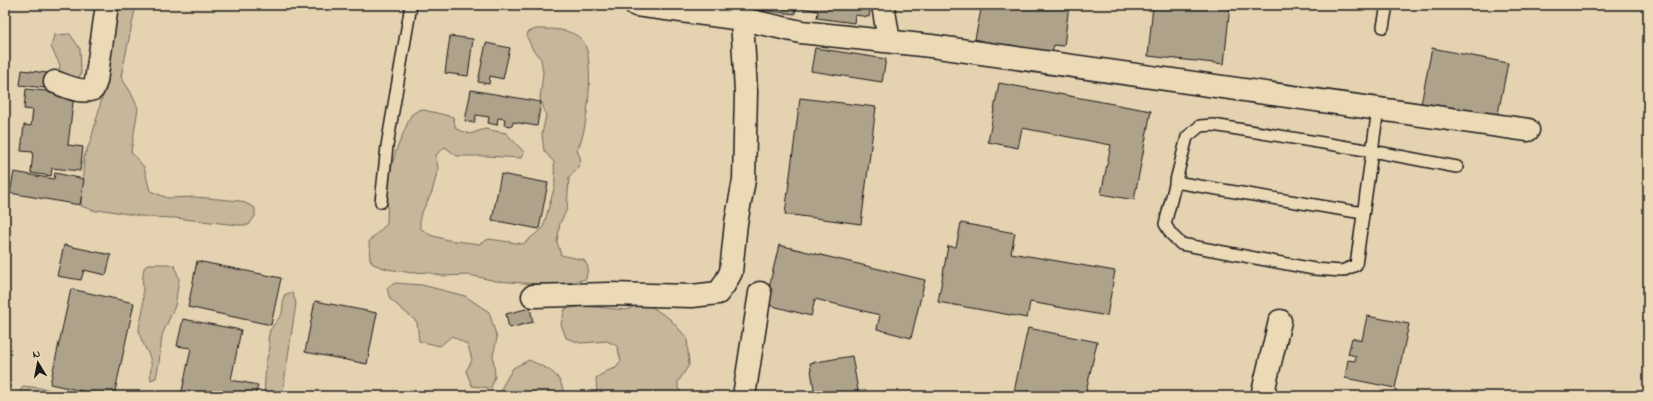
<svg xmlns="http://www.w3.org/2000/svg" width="1653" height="401" font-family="'Indie Flower',sans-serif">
	<rect width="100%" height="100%" fill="#e4d2b1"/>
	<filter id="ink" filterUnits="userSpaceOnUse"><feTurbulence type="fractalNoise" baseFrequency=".025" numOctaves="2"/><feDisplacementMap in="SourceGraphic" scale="8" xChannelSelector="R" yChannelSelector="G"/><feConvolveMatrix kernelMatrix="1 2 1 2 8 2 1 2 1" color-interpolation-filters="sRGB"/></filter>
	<g filter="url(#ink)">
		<!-- green -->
		<path fill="#c6b79b" stroke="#716a5c" d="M115 5H136L121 77 130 91 138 108 131 152 144 167 150 191 168 198 195 197 241 201 255 208V216L249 225H238L175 218 147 217 104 210 96 211 81 206 84 157 91 140 103 94Z
			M536 29C550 29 571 28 582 40 596 54 588 134 577 150L581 160 577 169 569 178 567 209 560 223 557 242 561 255 584 260 588 267 586 279 560 285 523 283 496 281 469 275 443 276 426 272 412 273 387 269 373 264 370 259 369 241 387 224 388 182 395 153 411 115 420 109 453 117 456 129 470 134 485 129 506 133 524 152 521 158 486 156H457L445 147 436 155 438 169 432 192 420 216V228L430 235 448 240 479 244 489 239 523 244 543 228 555 185 554 162 544 151 542 134 546 115 540 99 543 73 541 59 533 50 527 37 528 32Z
			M70 34 80 49 81 73 78 80 63 76 59 71 60 65 51 47 54 35Z
			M148 264H167L175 266 179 279 175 306 162 335 159 363 156 378 151 380C149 373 152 368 151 362 149 351 140 342 139 330 139 323 143 315 143 308 144 294 141 282 144 268Z
			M395 283 422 285 465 296 489 312 497 338 493 356 495 376 491 388 472 386 466 371 472 360 468 345 452 336 440 346 419 341 417 322 390 299 387 288Z
			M292 292 296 303 282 396H264L266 362 270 348 268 339 270 330 282 314 284 295Z
			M584 306 627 310 634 306 652 307 670 319 687 338 689 365 678 382V388L684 396H599L597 393 596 378 607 371 616 368 621 361 617 346 607 341 581 343 566 338 561 324 565 309Z
			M529 360C548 369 562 373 564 396H502V387L513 368Z
			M23 386 47 389 61 396H18Z"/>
		<!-- building -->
		<path fill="#afa28a" stroke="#1c1c1c" d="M761 5H871L869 17 855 15 854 23 817 18 818 11 796 7 795 14 760 10Z
			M982 5H1069L1064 46 1054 45 1052 52 1026 49 1012 51V45H1004V49L988 47 989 43 975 39Z
			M1153 5H1230L1224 64 1148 56Z
			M450 36 473 39 468 76 445 73Z
			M486 43 510 48 503 79 490 76 489 84 478 82Z
			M815 48 886 59 882 82 811 71Z
			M1432 48 1508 63 1497 119 1421 104Z
			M22 70 47 73 45 88 20 85Z
			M999 83 1151 111 1134 200 1101 194 1111 145 1022 128 1018 148 988 142Z
			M26 89 74 94 68 145 83 147 80 171 52 168 51 176 31 173 33 152 21 151 24 125 31 126 33 110 24 109Z
			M471 90 541 102 537 126 513 122 512 126 504 125 505 119 498 118 497 125 488 123 489 117 476 115 474 123 465 121Z
			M800 98 876 107 861 224 785 214Z
			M14 172 54 179 55 173 84 179 80 205 10 193Z
			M501 174 548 183 539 229 492 220Z
			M961 223 1015 233 1011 253 1115 271 1107 316 1030 302 1027 318 938 302 948 246 956 247Z
			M64 245 111 255 106 275 84 270 81 280 57 276Z
			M779 245 925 280 911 338 877 329 880 315 815 299 811 316 765 304Z
			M197 261 281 278 271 325 188 307Z
			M71 289 134 303 114 396H105L50 384Z
			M315 301 377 313 367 364 305 352Z
			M530 308 533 322 509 328 506 314Z
			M1367 316 1409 324 1395 388 1345 378 1348 360 1355 361 1356 356 1348 354 1352 338 1362 340Z
			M183 319 241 330 231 380 258 385 255 396H181L191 348 177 346Z
			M1028 328 1097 342 1085 396H1013Z
			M852 356 859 396H815L810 363Z"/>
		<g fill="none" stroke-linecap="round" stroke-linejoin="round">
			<defs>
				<path id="lane" d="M1383 27 1387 5
					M1378 109C1371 161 1363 213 1356 265L1342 271 1314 269 1181 244 1171 234 1165 224 1187 137 1200 126 1213 125 1372 151 1457 167
					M1175 182 1363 213
					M381 202 387 146 411 5"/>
				<path id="street" d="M636 5 742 19 801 32 931 46 1528 130
					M883 5 889 41
					M55 82C66 86 81 94 93 89L96 81 107 5
					M533 296 609 294 692 296 718 293 724 285 731 272 736 223 744 180 746 92 742 19
					M744 396 760 293
					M1262 396 1280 321"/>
			</defs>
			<!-- lane casing -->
			<use href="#lane" stroke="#1c1c1c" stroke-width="14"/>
			<!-- street casing -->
			<use href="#street" stroke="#1c1c1c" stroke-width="25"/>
			<!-- lane -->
			<use href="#lane" stroke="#ecdab7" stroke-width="11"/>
			<!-- street -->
			<use href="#street" stroke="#ecdab7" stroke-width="22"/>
		</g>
	</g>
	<!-- margin -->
	<rect width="1653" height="401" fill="none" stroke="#ecdab7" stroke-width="20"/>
	<rect x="10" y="10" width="1633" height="381" fill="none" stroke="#1c1c1c" stroke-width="1.5" filter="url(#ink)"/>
	<!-- north arrow -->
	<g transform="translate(38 363) rotate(350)" stroke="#ecdab7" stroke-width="3" paint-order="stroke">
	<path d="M0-3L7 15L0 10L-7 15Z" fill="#1c1c1c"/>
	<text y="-6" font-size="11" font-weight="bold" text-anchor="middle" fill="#1c1c1c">N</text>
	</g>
</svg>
